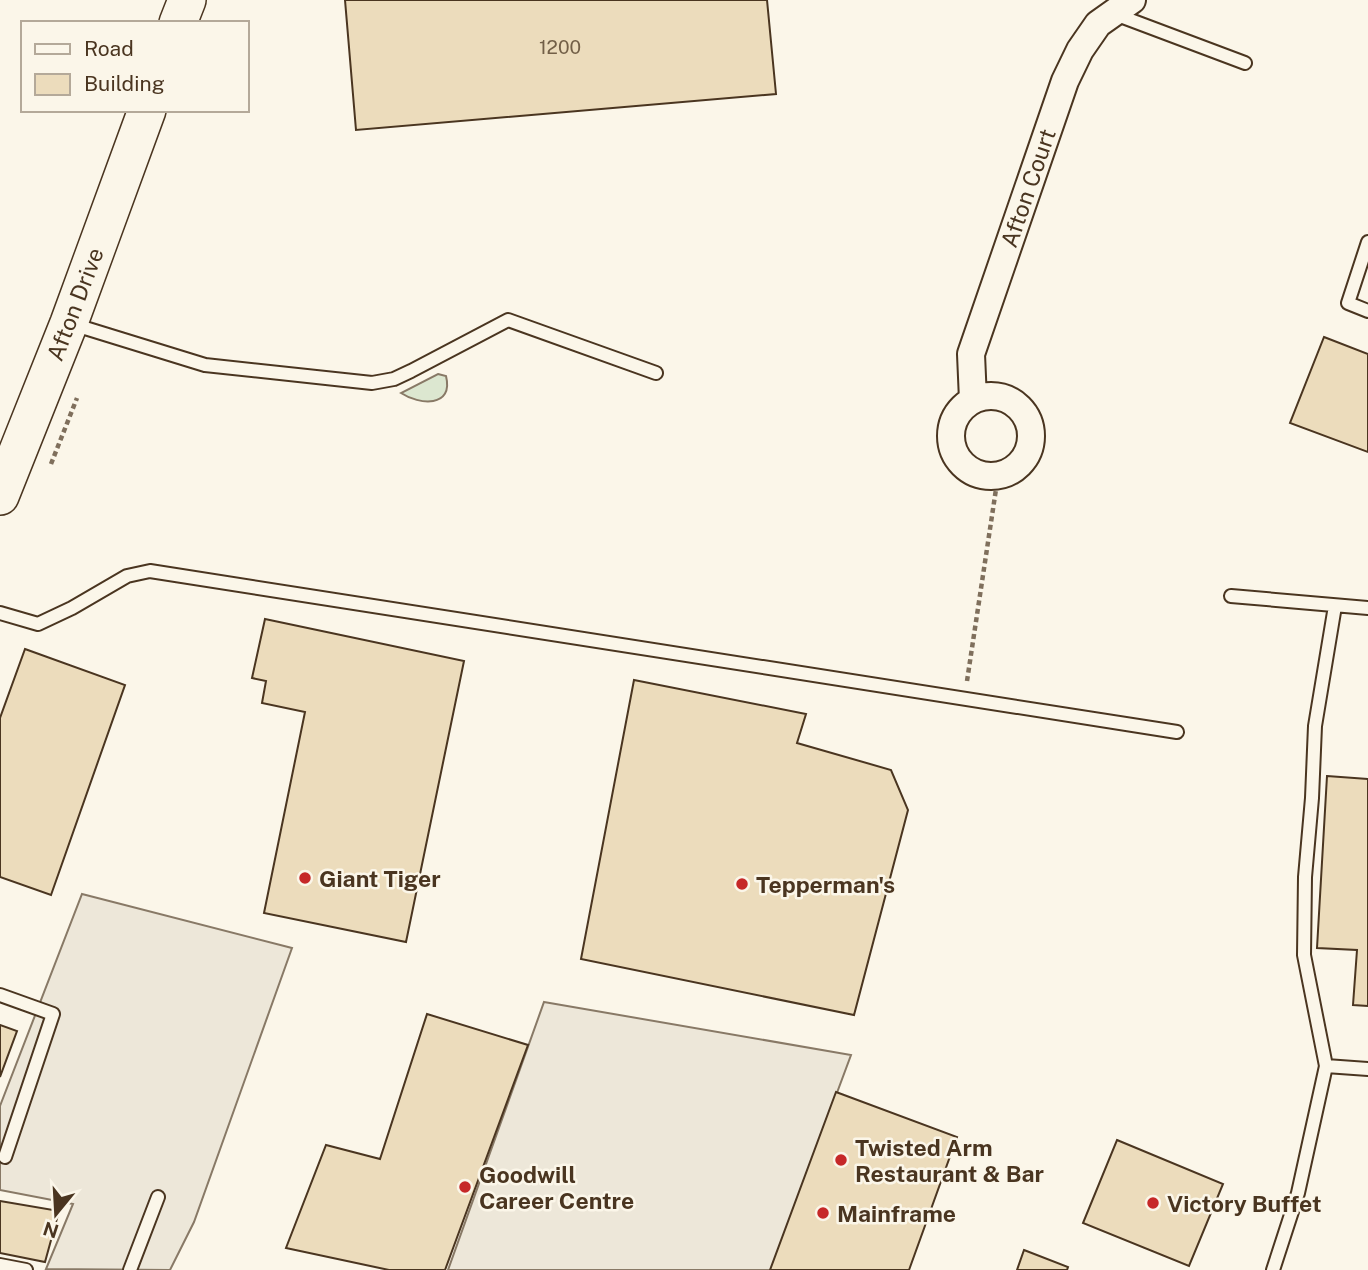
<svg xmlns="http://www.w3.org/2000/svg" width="1368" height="1270" font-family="'Public Sans',sans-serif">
	<rect width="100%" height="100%" fill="#fbf6e9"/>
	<!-- green -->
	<path fill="#dce7d0" stroke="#887966" stroke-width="2" d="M438 374 446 376C454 408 419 405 401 393Z"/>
	<!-- parking -->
	<path fill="#ede7d9" stroke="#887966" stroke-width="2" d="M82 894 292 948 194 1222 170 1270 46 1269 73 1204 0 1190V1106Z
		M544 1002 851 1055 771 1270H448Z"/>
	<!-- building -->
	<path fill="#ecdcbc" stroke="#4a3520" stroke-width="2" d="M345 0H767L776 94 356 130Z
		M1324 337 1368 354V452L1290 423Z
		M265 619 464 661 406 942 264 913 305 712 262 703 266 681 252 678Z
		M25 649 125 685 51 895 0 877V718Z
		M634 680 806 714 797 743 891 770 908 810 854 1015 581 959Z
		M1327 776 1368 779V1006L1353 1005 1357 950 1317 948Z
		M427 1014 528 1045 445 1270H389L286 1248 326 1145 380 1159Z
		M0 1025 17 1031 0 1077Z
		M836 1092 957 1137 909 1270H770Z
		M1117 1140 1223 1184 1189 1266 1083 1223Z
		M0 1201 59 1211 45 1262 0 1253Z
		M1024 1250 1068 1267 1067 1270H1017Z"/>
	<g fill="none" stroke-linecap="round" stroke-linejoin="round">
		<defs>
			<path id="lane" d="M1112 13 1245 63
				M1368 242 1348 303 1368 311
				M72 324 205 365 372 383 394 379 411 371 508 320 656 373
				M1231 596 1368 608
				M0 613 38 624 72 608 127 576 150 571 1177 732
				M0 995 53 1014 5 1157
				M1326 1066 1304 955 1305 877 1312 798 1315 726 1335 606
				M0 1265 26 1270
				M130 1270 158 1197
				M1273 1270 1298 1193 1326 1066 1368 1069"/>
			<path id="street" d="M951 436a40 40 0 1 1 80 0a40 40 0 1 1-80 0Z
				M973 400 971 354 1065 81 1080 50 1098 24 1132 0"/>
			<path id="secondary" d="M178 23 187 0
				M0 496 69 323 147 110"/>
		</defs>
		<!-- lane casing -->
		<use href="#lane" stroke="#4a3520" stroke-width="16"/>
		<!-- street casing -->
		<use href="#street" stroke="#4a3520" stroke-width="30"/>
		<!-- secondary casing -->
		<use href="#secondary" stroke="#4a3520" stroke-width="40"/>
		<!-- path -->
		<path stroke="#7f6f5c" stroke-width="4.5" stroke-dasharray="5 3.5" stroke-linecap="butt" d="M51 464 77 398
			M967 681 998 476"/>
		<!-- lane -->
		<use href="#lane" stroke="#fbf6e9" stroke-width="12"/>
		<!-- street -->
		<use href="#street" stroke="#fbf6e9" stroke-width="26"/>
		<!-- secondary -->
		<use href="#secondary" stroke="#fbf6e9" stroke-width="37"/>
	</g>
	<!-- markers -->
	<g fill="#c62828" stroke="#fbf6e9" stroke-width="2.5">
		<circle cx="305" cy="878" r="7"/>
		<circle cx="742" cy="884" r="7"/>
		<circle cx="841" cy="1160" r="7"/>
		<circle cx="465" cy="1187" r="7"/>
		<circle cx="1153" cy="1203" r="7"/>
		<circle cx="823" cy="1213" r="7"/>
	</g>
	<g text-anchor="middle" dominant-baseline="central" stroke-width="5" stroke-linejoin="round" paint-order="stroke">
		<!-- number labels -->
		<g font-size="19" fill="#725f47">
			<text x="560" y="47">1200</text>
		</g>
		<!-- street labels -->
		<g font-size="23" fill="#4a3520" stroke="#fbf6e9">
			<text transform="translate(1028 188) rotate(-71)">Afton Court</text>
			<text transform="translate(75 304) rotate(-69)">Afton Drive</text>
		</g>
		<!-- poi labels -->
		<g font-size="23" font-weight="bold" fill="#4a3520" stroke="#fbf6e9" text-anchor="start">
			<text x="319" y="878">Giant Tiger</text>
			<text x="756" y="884">Tepperman's</text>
			<text x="855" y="1147">Twisted Arm<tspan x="855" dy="26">Restaurant &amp; Bar</tspan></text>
			<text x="479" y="1174">Goodwill<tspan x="479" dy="26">Career Centre</tspan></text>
			<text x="1167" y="1203">Victory Buffet</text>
			<text x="837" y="1213">Mainframe</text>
		</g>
	</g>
	<!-- legend -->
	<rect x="21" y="21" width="228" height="91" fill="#fbf6e9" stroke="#b4a999" stroke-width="2"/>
	<rect x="35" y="44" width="35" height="10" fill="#fbf6e9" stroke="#b4a999" stroke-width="2"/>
	<text x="84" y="56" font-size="21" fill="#4a3520">Road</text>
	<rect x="35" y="74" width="35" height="21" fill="#ecdcbc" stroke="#b4a999" stroke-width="2"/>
	<text x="84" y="91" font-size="21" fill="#4a3520">Building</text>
	<!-- north arrow -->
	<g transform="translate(56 1214) rotate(198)" stroke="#fbf6e9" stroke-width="5" paint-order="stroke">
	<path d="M0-5L12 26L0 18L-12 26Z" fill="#4a3520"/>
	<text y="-10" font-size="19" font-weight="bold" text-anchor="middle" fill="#4a3520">N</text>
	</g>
</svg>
